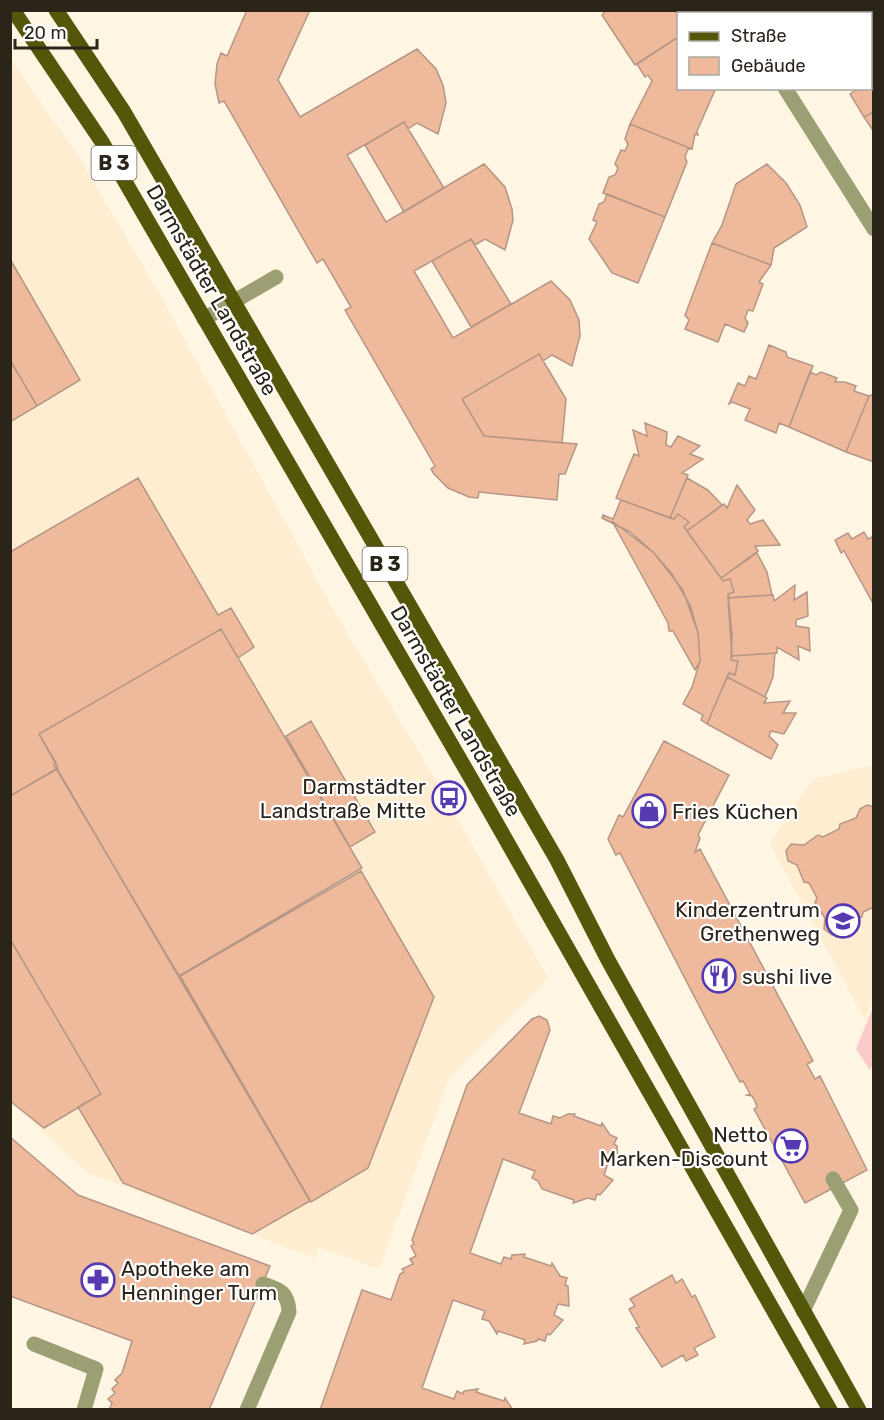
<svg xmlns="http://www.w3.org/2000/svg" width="884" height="1420" font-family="Rubik,sans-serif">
	<rect width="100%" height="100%" fill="#fff5e3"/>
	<!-- built -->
	<path fill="#feedd0" d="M10 58 76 153 152 281 334 611 432 774 548 979 449 1078 379 1269 318 1247 315 1258 86 1172 11 1102Z
		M870 766 874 771V998L865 1020 770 844 813 779Z"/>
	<!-- green -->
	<path fill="#fbcbca" d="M873 1007V1063L870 1070 856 1049Z"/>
	<!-- building -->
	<path fill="#efb99b" stroke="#b49686" stroke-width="1.5" d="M247 10H310L278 80 300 117 417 49 436 69 443 85 446 103 438 134 417 123 408 129 404 122 347 155 386 222 484 164 505 187 512 209 513 220 505 250 485 239 475 245 471 239 414 271 453 338 551 281 570 300 579 320 580 336 572 366 552 355 543 361 539 354 462 399 484 436 577 444 565 474H559L557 500 479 492 478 498 469 497 448 488 434 474 431 469 435 466 345 310 351 307 323 259 317 263 224 101 219 103 215 84 217 64 221 53 227 56Z
		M602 10H675L678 16V37L635 65 602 15 604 13Z
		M797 10H860L862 14H799Z
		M870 22 874 27V50L870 52Z
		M678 37V88H716L697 131 698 135 695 134 692 149 630 124 652 81 648 75 645 77 637 64Z
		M874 50V62L870 64V52Z
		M874 80V112L864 117 850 94 859 88H870V81Z
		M874 112V132L864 117Z
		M404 122 444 188 404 212 365 145Z
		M630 124 692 149H688L685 157 687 162 665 217 603 193 609 177 615 175 618 168 615 164 621 150 625 151 628 144 625 139Z
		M767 164 786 183 800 205 807 227 774 248 771 265 712 243 722 225 736 184Z
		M607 194 665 217 638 283 612 273 589 239 597 222 593 220 599 204 604 202Z
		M471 239 511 304 471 327 432 261Z
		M712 243 771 265 759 282 763 284 753 311 748 310 745 318 748 323 744 332 725 324 718 342 685 329 689 320 685 315Z
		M10 259 80 380 37 406 10 360Z
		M769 345 786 352 787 357 813 366 789 427 779 423 776 433 745 420 750 409 732 402 729 404 738 383 745 386 749 376 756 379Z
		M539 354 566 399 562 443 484 436 462 399Z
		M10 360 37 406 10 422Z
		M810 372 816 375 821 372 837 378 835 382H845L856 386 854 391 869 396 846 452 789 427Z
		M874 394V462L846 452 869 396Z
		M645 423 667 432 666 445 671 447 678 436 700 446 690 454 703 459 682 473 688 475 670 518 616 498 634 454 639 456 633 430 647 436Z
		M138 478 218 615 231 608 254 647 238 658 221 629 39 734 58 768 10 796V552Z
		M687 478 708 490 722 505 687 531 684 527 689 522 678 514 674 519 670 518Z
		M737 485 755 510 747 520 750 524 763 520 780 545 755 546 758 551 721 578 687 531 724 504 727 508Z
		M621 500 674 519 678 514 689 522 684 527 723 581 730 579 734 592 728 594 732 636 731 660 738 661 735 675 729 673 707 724 701 720 703 715 683 704 692 687 700 661 698 633 690 605 672 574 654 553 630 532 602 518 603 515 613 519Z
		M612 521 654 553 683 590 698 633 700 661 695 670 673 631H669L668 623Z
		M864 532 868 539 874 536V605L844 551 841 553 835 540 848 533 852 539Z
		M757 553 767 572 772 595 728 598V594L734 592 730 579 723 581 721 578Z
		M795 585 794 600 807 592 808 616 796 620V626L809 628 810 651 798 646 799 660 777 647V653L732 656 728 598 773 595 774 601Z
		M221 629 362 868 179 976 54 765 56 763 39 734Z
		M775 653 773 677 765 697 727 677 729 673 735 675 738 661 731 660 732 656Z
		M727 677 767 698 764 703 790 701 783 713H796L784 734 771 731 769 736 778 745 771 759 707 724Z
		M311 721 375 832 350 847 286 736Z
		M664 741 729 775 698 835 700 838 695 852 700 849 813 1061 807 1064 815 1079 820 1076 867 1170 805 1203 754 1109 757 1107 755 1101 752 1096 747 1095 750 1094 743 1081 740 1082 708 1023 620 853 616 855 608 839 619 815 623 817Z
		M57 769 310 1201 252 1234 123 1183 78 1107 101 1094 10 939V796Z
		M867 805 874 807V907L863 912 862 917 845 924 841 933 832 935 824 929 825 918 815 903 817 898 809 883 804 882 797 865 788 861 786 851 791 844 804 845 818 835 823 837 839 829 840 824 856 818 860 809Z
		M361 871 434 997 368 1168 311 1202 180 976Z
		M10 939 101 1094 44 1128 10 1101Z
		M539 1016 547 1020 550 1030 519 1113 551 1124 553 1116 560 1118 568 1114H575L574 1116 601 1126 602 1123 610 1135 617 1138 614 1144 617 1146 618 1165 608 1163 604 1175 613 1180 600 1195 597 1194 595 1200 588 1198 573 1203 574 1200 542 1189 538 1181 532 1178 535 1171 503 1159 470 1253 501 1264 504 1257 511 1259 512 1255 525 1254 524 1257 551 1266 552 1263 560 1276 567 1278 565 1285 568 1286 569 1306 558 1304 554 1315 563 1320 550 1335 547 1334 545 1341 538 1339 537 1341 524 1344 525 1340 498 1331 497 1334 489 1321 482 1319 485 1311 453 1300 422 1388 454 1399 457 1391 463 1394 464 1391 478 1389 476 1392 504 1401 505 1398 513 1410H320L362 1290 391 1300 400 1274 404 1272 402 1269 413 1264 410 1259 416 1256 411 1246 414 1244 412 1240 467 1085 532 1019Z
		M10 1137 78 1195 270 1266 209 1410H109L112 1403 108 1399 115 1393 112 1389 118 1383 115 1380 122 1373 132 1341 10 1296Z
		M672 1275 676 1283 682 1279 692 1297 695 1295 715 1337 694 1348 698 1355 686 1361 683 1355 662 1367 636 1328 639 1327 629 1309 635 1306 630 1299Z"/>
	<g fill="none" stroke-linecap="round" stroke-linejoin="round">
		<!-- minor -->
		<path stroke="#9c9f73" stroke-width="15" d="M736 10 738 14
			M785 88 874 229
			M204 319 276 277
			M803 1311 851 1210 833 1179
			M34 1344 96 1369 84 1410
			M247 1410 289 1312C288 1292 280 1290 263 1284"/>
		<!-- major -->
		<path stroke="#545609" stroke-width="15" d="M13 10 102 142 472 780 830 1410
			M56 10 124 112 557 860 608 960 859 1410"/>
	</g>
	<!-- icons -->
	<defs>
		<symbol id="bus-ring" viewBox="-11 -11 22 22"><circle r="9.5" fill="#fff" stroke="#573ab2" stroke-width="1.5"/><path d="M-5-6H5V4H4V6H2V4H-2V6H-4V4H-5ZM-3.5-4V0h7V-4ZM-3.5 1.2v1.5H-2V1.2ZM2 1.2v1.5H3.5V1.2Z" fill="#573ab2"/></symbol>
		<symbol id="shop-ring" viewBox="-11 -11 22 22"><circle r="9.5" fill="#fff" stroke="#573ab2" stroke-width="1.5"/><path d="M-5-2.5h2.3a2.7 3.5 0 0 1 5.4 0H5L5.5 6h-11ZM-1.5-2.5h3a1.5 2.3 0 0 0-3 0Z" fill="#573ab2"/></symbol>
		<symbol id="school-ring" viewBox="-11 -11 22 22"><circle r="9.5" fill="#fff" stroke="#573ab2" stroke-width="1.5"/><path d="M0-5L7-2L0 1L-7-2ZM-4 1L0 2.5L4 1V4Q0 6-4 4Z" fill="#573ab2"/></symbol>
		<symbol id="restaurant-ring" viewBox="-11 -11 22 22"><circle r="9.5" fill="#fff" stroke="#573ab2" stroke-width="1.5"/><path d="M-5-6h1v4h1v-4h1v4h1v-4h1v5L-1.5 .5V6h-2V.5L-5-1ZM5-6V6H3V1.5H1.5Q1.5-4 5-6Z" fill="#573ab2"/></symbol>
		<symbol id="supermarket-ring" viewBox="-11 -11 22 22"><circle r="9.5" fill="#fff" stroke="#573ab2" stroke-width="1.5"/><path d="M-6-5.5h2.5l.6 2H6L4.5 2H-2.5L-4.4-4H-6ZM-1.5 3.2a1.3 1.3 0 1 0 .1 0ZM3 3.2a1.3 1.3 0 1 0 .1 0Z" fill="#573ab2"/></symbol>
		<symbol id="pharmacy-ring" viewBox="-11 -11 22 22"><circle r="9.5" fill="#fff" stroke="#573ab2" stroke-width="1.5"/><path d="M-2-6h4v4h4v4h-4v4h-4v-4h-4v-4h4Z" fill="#573ab2"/></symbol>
	</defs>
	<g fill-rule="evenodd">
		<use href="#bus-ring" x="430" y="779" width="38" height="38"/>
		<use href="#shop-ring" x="630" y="792" width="38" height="38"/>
		<use href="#school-ring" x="824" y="902" width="38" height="38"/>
		<use href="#restaurant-ring" x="700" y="957" width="38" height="38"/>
		<use href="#supermarket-ring" x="772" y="1127" width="38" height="38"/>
		<use href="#pharmacy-ring" x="79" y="1261" width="38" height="38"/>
	</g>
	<g text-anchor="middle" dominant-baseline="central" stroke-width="4.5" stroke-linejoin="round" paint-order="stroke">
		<!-- shield labels -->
		<g fill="#fff" stroke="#6b665e" stroke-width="1.5">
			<rect x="91.5" y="146" width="45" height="34" rx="4.5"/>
			<rect x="362.5" y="547" width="45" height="34" rx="4.5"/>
		</g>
		<g font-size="20" font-weight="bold" fill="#2b2419">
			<text x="114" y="163">B 3</text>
			<text x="385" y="564">B 3</text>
		</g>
		<!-- street labels -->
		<g font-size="21" fill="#2b2419" stroke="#fff">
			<text transform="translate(212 290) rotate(60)">Darmstädter Landstraße</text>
			<text transform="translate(456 711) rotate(60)">Darmstädter Landstraße</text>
		</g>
		<!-- poi labels -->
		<g font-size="21" fill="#2b2419" stroke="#fff" text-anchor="end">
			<text x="426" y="786">Darmstädter<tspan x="426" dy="24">Landstraße Mitte</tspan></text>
			<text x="672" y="811" text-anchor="start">Fries Küchen</text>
			<text x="820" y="909">Kinderzentrum<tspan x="820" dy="24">Grethenweg</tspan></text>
			<text x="742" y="976" text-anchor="start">sushi live</text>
			<text x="768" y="1134">Netto<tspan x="768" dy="24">Marken-Discount</tspan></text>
			<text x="121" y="1268" text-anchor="start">Apotheke am<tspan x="121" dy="24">Henninger Turm</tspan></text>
		</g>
	</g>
	<!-- border -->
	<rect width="884" height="1420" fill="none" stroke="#2b2419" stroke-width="24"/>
	<!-- legend -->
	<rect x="677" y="12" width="195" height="78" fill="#ffffff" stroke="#aaa7a3" stroke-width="1.5"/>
	<rect x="689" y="32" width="30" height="9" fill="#545609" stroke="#aaa7a3" stroke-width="1.5"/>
	<text x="731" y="42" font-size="18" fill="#2b2419">Straße</text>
	<rect x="689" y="57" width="30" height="18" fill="#efb99b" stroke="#aaa7a3" stroke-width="1.5"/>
	<text x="731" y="72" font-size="18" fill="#2b2419">Gebäude</text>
	<!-- scale -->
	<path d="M15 39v9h82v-9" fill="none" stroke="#2b2419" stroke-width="3"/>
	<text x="24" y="39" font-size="18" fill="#2b2419" stroke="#ffffff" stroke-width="4.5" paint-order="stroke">20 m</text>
</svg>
